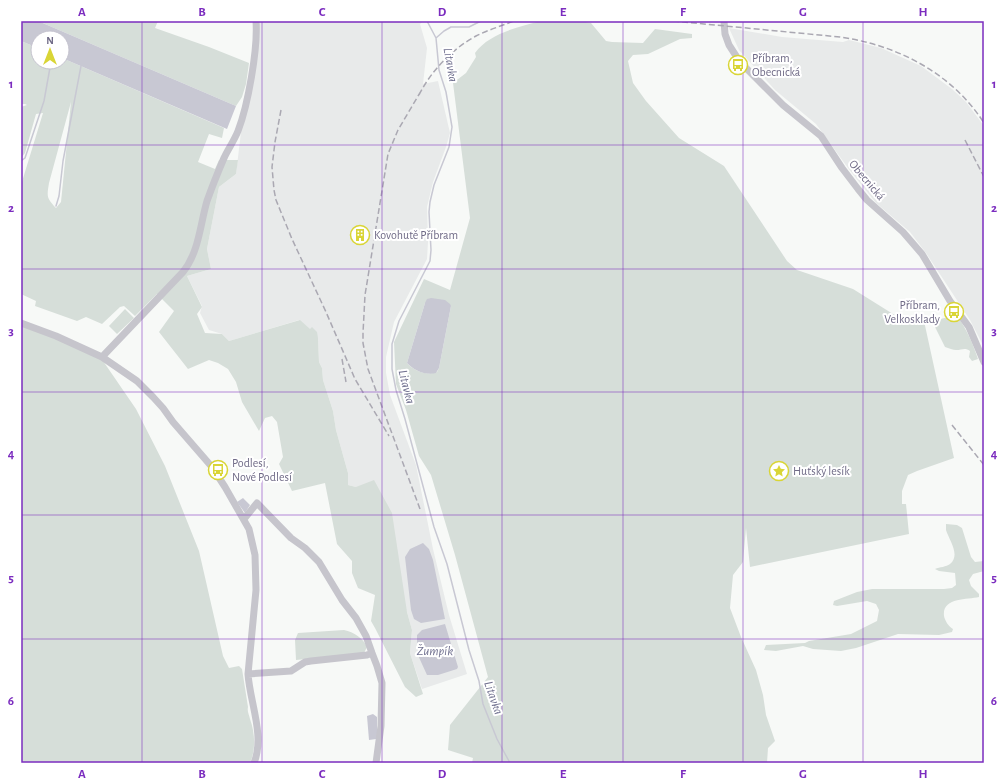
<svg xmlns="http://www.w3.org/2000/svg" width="1005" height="784" font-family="'Alegreya Sans',sans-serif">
	<rect width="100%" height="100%" fill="#f7f9f7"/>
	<!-- built -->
	<path fill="#e8eaea" d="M259 21H423L420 24 427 48 423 84 438 81 450 133 446 147 433 182 427 207 428 242 427 259 394 322 386 357V373L390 395 416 465 433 549 449 615 467 674 422 689 410 653 412 630 407 612 356 487 348 485V473L336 430 333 411 323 380 322 368 319 362 318 338 299 320 229 341 222 334 209 330 200 313 202 306 187 276 211 269 207 249 219 187 236 174 241 132Z
		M729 28 782 37 843 42 849 40 881 48 921 66 952 89 966 102 984 126V347L970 320 926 253 910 232 876 203 848 168 816 124 775 90 739 50Z"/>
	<!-- green -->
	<path fill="#d6ded9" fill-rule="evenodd" d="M38 21H158L155 28 209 47 249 63 246 84 242 97 236 106Z
		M541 21H580L591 23 606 41 612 42 643 43 655 29 692 34V38L680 39 648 54 633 55 628 61 633 83 646 101 679 138 724 166 787 261 797 270 853 289 901 319 924 321 954 458 917 471 908 475 902 491V504H906L909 534 750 567 746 528 743 562 733 575 730 608 741 637 756 670 763 695 766 715 775 741 768 748 767 763H472L473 758 448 750 450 725 488 677 455 555 431 475 419 456 406 410 396 384 394 342 424 279 450 290 470 218 453 83 466 73 476 57 475 53C489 33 519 27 541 21ZM425 303 451 306 439 368 437 372C427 376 414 371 407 363Z
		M21 41 38 48V62H62V58L224 128 222 138 209 134 198 162 215 169 219 160H238L236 174 219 187 207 249 211 269 187 276 202 307 197 314 205 333 222 334 229 341 300 320 310 329 312 327 317 332 318 338 319 362 322 368 323 380 333 411 336 430 348 473V485L356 487 374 480 392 513 407 612 412 630 410 653 423 694 416 697 405 687 375 628 371 621 375 595 358 588 352 573V561L337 544 325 483 292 491 279 464 283 457 277 422 272 416 265 418 259 431 242 402 236 382 228 369 218 363 209 360 188 369 159 332 174 311 157 294 135 316 124 306 120 307 102 324 86 317 77 321 35 306 36 301 21 294V185L43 113 36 114 25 153 21 158V107L27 105 25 104H21ZM71 102 61 202 56 208C46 198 47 196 49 183Z
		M125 309 134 318 117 334 109 326Z
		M953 316 958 317C967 330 973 344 978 359L972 361 969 357 970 351C965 347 962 350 956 350 953 350 949 348 945 347L932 321Z
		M21 323 101 358 136 409 165 466 199 551 223 656 229 668 239 666 242 669 248 707C247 712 249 714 250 719 255 733 256 749 250 763H21Z
		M946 524 957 525 962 528 971 557 975 562 984 561V571L973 574 969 580 971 586 979 594V597C967 600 942 597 944 616 945 621 949 627 953 629L952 632 939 635 898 634 856 648 841 651 813 649 803 646 776 651 764 650 766 645 805 643 809 641 851 634 877 621 879 610 876 604 867 601 837 606 833 605 834 601 857 592 872 589H944L952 588 956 585 955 573 939 571 935 569C940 567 946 567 950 564 961 555 949 540 946 530 946 528 946 526 946 524Z
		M344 630C354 632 363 638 367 647L364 653 296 660 295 640 298 633Z"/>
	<!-- water -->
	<path fill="#c8c8d3" d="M21 21H38L236 106 227 129 62 58V38H38V48L21 41Z
		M431 298 445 300 450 304 451 306 439 368 436 373C426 376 413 370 407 363L425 303 427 299Z
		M243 498 250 505 245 513 237 502Z
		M423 543 429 549 433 560 445 619 421 623 414 619 411 610 405 557 410 549Z
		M445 624 458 667 457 669 438 675H427L417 653V635L422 630Z
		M373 714 377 717V737L376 739 369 740 367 716Z"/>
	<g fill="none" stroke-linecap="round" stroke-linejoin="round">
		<!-- stream -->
		<path stroke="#c8c8d3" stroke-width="1.5" d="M427 21 436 38
			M481 21 469 27H451L444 31 436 38 439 70 446 92 452 127 449 147 434 185 430 202 429 212 431 250 430 261 399 321 392 344V369L396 390 405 419 434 527 447 564 469 650 479 681 483 704 497 739 510 763
			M21 161 25 158 44 101 51 62
			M56 206 59 196 63 161 81 66"/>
		<!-- minor -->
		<path stroke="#c6c5cc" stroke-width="7" d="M724 21 725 34 729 45 740 62 783 105 821 136 842 168 858 189 867 200 903 232 922 254 950 301 969 327 984 362
			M21 323 56 336 102 357 137 381 153 397 163 408 173 422 212 467 225 487 249 529 255 555 256 590 248 674C250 703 265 735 254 763
			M102 357 183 272C199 252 200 225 207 201 212 187 218 172 224 158 228 149 234 141 238 131 248 105 258 49 256 21
			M244 519 257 503 291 538 305 548 319 562 342 600 356 618 366 636 372 653 377 666 382 683 381 726 376 763
			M248 674 291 671 305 662 311 661 367 655 372 653"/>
		<!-- rail -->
		<path stroke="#aaa8b2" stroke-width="1.5" stroke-dasharray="6 3" stroke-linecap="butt" d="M673 21 840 37C897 45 952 73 984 123
			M419 95C431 71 452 49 476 36 488 30 501 26 514 21
			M281 110 275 142 272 167 274 190 276 200 292 239 326 312 355 379 389 436
			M965 140 984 177
			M342 359 346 382
			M952 425 984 465
			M420 509 368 369 363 343V333L365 295 388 154 398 130 421 91"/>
	</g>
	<!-- grid -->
	<path fill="none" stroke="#7b2cbf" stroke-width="1" stroke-opacity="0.55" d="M142 21V763M262 21V763M382 21V763M502 21V763M623 21V763M743 21V763M863 21V763M21 145H984M21 269H984M21 392H984M21 515H984M21 639H984"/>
	<!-- icons -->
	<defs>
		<symbol id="bus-ring" viewBox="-11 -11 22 22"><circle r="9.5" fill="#fff" stroke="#d9d536" stroke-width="1.5"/><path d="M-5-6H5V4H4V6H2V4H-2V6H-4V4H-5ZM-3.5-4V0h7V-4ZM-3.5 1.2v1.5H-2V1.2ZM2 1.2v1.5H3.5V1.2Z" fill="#d9d536"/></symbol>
		<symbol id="building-ring" viewBox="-11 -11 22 22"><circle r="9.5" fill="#fff" stroke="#d9d536" stroke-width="1.5"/><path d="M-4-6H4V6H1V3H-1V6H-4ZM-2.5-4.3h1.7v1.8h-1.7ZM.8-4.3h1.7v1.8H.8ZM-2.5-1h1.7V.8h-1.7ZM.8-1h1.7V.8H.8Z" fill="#d9d536"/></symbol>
		<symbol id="sight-ring" viewBox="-11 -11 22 22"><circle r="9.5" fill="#fff" stroke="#d9d536" stroke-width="1.5"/><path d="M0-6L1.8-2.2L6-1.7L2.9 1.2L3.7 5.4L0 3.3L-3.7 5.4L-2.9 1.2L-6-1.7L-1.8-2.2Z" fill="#d9d536"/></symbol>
	</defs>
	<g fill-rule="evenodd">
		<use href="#bus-ring" x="727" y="54" width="22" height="22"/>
		<use href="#building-ring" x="349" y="224" width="22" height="22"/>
		<use href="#bus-ring" x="943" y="301" width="22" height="22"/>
		<use href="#bus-ring" x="207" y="459" width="22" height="22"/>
		<use href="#sight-ring" x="768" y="460" width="22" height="22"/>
	</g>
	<g text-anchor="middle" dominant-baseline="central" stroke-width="4" stroke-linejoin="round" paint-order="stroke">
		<!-- poi labels -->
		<g font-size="12" fill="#6f6a86" stroke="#fff" text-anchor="start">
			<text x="752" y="58">Příbram,<tspan x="752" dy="14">Obecnická</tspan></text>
			<text x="374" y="235">Kovohutě Příbram</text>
			<text x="940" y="305" text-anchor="end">Příbram,<tspan x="940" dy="14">Velkosklady</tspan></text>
			<text x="232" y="463">Podlesí,<tspan x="232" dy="14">Nové Podlesí</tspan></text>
			<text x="793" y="471">Huťský lesík</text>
		</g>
		<!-- street labels -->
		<g font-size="12" fill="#6f6a86" stroke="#fff">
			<text transform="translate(867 180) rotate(50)">Obecnická</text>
		</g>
		<!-- water labels -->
		<g font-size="13" font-style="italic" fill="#70708f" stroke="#fff">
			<text transform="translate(450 65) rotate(80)">Litavka</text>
			<text transform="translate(406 387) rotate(76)">Litavka</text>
			<text x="435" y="651">Žumpík</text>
			<text transform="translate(493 698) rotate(71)">Litavka</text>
		</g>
	</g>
	<!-- border -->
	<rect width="1005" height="784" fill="none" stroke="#ffffff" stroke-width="44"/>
	<!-- north arrow -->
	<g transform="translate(50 50)"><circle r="19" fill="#ffffff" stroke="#c5c3cf"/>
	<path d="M0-3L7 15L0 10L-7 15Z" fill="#d9d536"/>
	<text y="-6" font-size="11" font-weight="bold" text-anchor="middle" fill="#6f6a86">N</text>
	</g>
	<rect x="22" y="22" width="961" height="740" fill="none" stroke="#7b2cbf" stroke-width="1.5"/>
	<g font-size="13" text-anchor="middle" font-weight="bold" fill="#7b2cbf">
		<text x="82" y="16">A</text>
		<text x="202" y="16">B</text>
		<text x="322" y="16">C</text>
		<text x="442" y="16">D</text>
		<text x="563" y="16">E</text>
		<text x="683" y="16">F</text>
		<text x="803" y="16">G</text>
		<text x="923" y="16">H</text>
		<text x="11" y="88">1</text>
		<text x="994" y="88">1</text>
		<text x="11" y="212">2</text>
		<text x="994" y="212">2</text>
		<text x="11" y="335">3</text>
		<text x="994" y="335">3</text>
		<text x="11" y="458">4</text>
		<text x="994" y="458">4</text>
		<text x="11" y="582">5</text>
		<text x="994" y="582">5</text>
		<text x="11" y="705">6</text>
		<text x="994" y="705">6</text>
		<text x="82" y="778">A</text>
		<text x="202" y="778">B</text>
		<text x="322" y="778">C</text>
		<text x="442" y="778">D</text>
		<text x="563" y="778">E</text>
		<text x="683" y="778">F</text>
		<text x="803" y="778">G</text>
		<text x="923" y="778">H</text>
	</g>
</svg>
